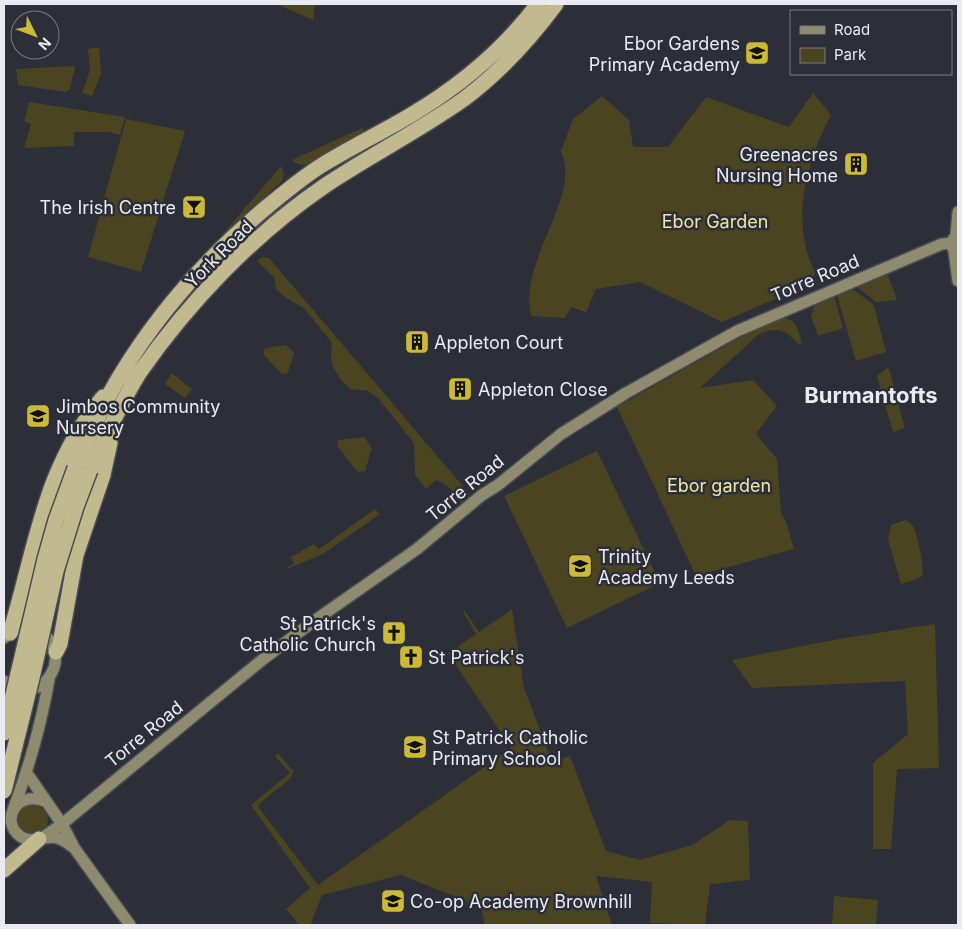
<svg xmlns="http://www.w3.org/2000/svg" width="962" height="929" font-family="Inter,sans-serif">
	<rect width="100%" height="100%" fill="#2c2f37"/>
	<!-- green -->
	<path fill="#4a4421" d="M276 4H315L313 20Z
		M99 47 101 73 92 96 82 93 90 70 88 49Z
		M75 66 70 89 66 92 18 85 16 69Z
		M813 93 831 115C810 155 795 203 806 248 808 257 812 265 815 273L810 284 722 322 640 282 596 289 586 312 571 307 565 318 531 316C518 260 582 198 561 151L573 119 602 96 629 120 633 147H668L706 97 789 127Z
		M29 102 125 117 120 135 109 132H74V146L24 148 31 124 24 121Z
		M126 119 185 131 141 272 88 257Z
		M362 128 365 132 305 165 298 164 292 160Z
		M281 166 284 173 282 181 223 236 222 235Z
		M262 257 269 258 467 491 466 498 461 503 449 487 436 480 426 489 415 475 414 443 378 398 368 391 350 389 341 380 333 367 331 357 332 343 304 308 286 298 276 289 274 277 257 261Z
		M886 269 897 300 876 302 852 283Z
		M851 288 874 305 886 352 856 361 837 295Z
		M834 296 843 328 818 336 811 316 815 304Z
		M782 318C797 319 798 330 802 343L798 344C785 329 776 326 758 335L700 388 753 380 777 406 756 434 777 459 781 513 786 521 794 549 696 576 617 407 744 335Z
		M286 345 294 353 288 373 282 374 263 354 265 348Z
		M887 368 889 369 905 428 893 432 877 376Z
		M172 373 192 389 185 398 165 384Z
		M364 437 372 448 365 471 358 472 338 447V440Z
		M597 451 660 583 567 628 504 496Z
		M375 509 380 514 323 554 284 570 294 563 291 557 314 544 319 549Z
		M906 520C909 522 912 524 914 528 917 536 925 567 922 575 919 580 906 582 901 584L888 539 891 525Z
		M512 609 524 688 552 762 570 756 606 851 640 860 692 845 730 820 748 821 750 880C736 880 723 884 710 884L705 925 650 923 652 882 596 876 612 925H485L481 907 401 875 322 895 310 925H299L286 909 310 888 251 805 290 773 275 756 278 753 292 770 294 769 291 778 259 804V808L318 885 511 748 448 653 476 634 463 612 465 611 479 632Z
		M935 624 939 768 897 769 891 849H873V763L908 734 905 681 752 688 732 660 844 638Z
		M18 820a15 15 0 1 1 30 0a15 15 0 1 1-30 0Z
		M834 896 878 900 876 925H832Z"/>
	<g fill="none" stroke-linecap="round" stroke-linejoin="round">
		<defs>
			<path id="secondary" d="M951 243 954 251 958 281
				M951 243 956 235 958 212
				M4 638C13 630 24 627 36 631 78 647 45 713 4 681
				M26 772 62 824 75 849 130 925
				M45 801C16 790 0 821 20 836 31 845 44 835 57 838 64 840 69 844 74 848
				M13 810C28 771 42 721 49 679
				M42 838 62 824 262 660 314 621 417 549 482 495 498 485 561 434 626 393 737 331 942 244 951 243"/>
			<path id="highway" d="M75 468C89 437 102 405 120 376 158 313 206 259 262 211 280 196 299 180 319 167 349 148 381 133 411 115 460 86 504 49 538 4
				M90 470C106 437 120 403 140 372 189 302 252 236 323 187 369 156 419 131 464 99 500 72 530 39 556 4
				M10 633C36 549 43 468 103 397
				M56 652 60 644 76 555 103 475 110 443
				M4 870 39 839"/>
		</defs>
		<!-- secondary casing -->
		<use href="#secondary" stroke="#4a4d55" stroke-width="14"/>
		<!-- highway casing -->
		<use href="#highway" stroke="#4a4d55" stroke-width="18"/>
		<!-- secondary -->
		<use href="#secondary" stroke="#8f8b6f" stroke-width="11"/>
		<!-- highway -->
		<use href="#highway" stroke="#c1ba8f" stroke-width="15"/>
		<defs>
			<path id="highway-bridge" d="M4 733 45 559 56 520 75 468
				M4 791 32 678 56 571 76 507 90 470"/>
		</defs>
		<!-- highway-bridge casing -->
		<use href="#highway-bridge" stroke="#4a4d55" stroke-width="18" stroke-linecap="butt"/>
		<!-- highway-bridge -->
		<use href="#highway-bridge" stroke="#c1ba8f" stroke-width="15"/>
	</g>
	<!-- icons -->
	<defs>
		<symbol id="school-square" viewBox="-11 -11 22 22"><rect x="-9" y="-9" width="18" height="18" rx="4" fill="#cdb938" stroke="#2c2f37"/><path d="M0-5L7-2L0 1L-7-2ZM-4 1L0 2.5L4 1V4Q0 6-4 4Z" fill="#111"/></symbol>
		<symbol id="building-square" viewBox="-11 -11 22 22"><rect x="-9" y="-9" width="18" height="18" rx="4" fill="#cdb938" stroke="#2c2f37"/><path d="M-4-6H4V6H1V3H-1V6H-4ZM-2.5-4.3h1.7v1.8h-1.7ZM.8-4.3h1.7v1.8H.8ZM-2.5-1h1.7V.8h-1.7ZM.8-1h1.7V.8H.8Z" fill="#111"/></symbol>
		<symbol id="bar-square" viewBox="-11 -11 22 22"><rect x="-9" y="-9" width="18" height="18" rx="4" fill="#cdb938" stroke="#2c2f37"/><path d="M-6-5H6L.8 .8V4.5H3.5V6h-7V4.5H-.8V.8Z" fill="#111"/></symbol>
		<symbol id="church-square" viewBox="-11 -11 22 22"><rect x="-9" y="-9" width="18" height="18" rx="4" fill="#cdb938" stroke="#2c2f37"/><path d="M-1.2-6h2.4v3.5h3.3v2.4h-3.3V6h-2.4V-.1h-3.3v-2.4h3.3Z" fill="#111"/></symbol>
	</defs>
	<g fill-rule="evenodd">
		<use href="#school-square" x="743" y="39" width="28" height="28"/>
		<use href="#building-square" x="842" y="150" width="28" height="28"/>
		<use href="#bar-square" x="180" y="193" width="28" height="28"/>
		<use href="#building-square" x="403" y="328" width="28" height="28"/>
		<use href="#building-square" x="446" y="375" width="28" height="28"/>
		<use href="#school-square" x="24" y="402" width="28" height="28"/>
		<use href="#school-square" x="566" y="552" width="28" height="28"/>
		<use href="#church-square" x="380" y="619" width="28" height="28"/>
		<use href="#church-square" x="397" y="643" width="28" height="28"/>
		<use href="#school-square" x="401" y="733" width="28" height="28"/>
		<use href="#school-square" x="379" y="887" width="28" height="28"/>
	</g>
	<g text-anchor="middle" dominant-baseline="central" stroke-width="5" stroke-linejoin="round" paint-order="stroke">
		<!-- poi labels -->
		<g font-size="18" fill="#e9ebf1" stroke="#2c2f37" text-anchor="start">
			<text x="740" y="43" text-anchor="end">Ebor Gardens<tspan x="740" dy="21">Primary Academy</tspan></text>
			<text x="838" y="154" text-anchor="end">Greenacres<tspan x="838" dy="21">Nursing Home</tspan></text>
			<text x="176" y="207" text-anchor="end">The Irish Centre</text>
			<text x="434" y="342">Appleton Court</text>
			<text x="478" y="389">Appleton Close</text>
			<text x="56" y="406">Jimbos Community<tspan x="56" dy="21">Nursery</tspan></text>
			<text x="598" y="556">Trinity<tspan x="598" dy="21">Academy Leeds</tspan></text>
			<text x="376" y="623" text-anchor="end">St Patrick's<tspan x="376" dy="21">Catholic Church</tspan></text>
			<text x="428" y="657">St Patrick's</text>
			<text x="432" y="737">St Patrick Catholic<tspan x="432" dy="21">Primary School</tspan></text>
			<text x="410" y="901">Co-op Academy Brownhill</text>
		</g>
		<!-- park labels -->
		<g font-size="18" fill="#f0e5a0" stroke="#2c2f37">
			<text x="715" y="221">Ebor Garden</text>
			<text x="719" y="485">Ebor garden</text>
		</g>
		<!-- street labels -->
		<g font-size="18" fill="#e9ebf1" stroke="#2c2f37">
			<text transform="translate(219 254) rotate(-45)">York Road</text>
			<text transform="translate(815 278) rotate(-23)">Torre Road</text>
			<text transform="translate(465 488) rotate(-39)">Torre Road</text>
			<text transform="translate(144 734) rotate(-39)">Torre Road</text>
		</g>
		<!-- district labels -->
		<g font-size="22" font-weight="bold" fill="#e9ebf1" stroke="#2c2f37">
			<text x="871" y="395">Burmantofts</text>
		</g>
	</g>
	<!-- border -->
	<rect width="962" height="929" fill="none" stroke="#e9ebf1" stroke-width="10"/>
	<!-- legend -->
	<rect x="790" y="10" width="162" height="65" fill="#2c2f37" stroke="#787a81"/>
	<rect x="800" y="26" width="25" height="8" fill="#8f8b6f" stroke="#787a81"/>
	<text x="834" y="35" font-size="15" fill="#e9ebf1">Road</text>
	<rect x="800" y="48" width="25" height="15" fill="#4a4421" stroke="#787a81"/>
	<text x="834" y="60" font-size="15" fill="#e9ebf1">Park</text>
	<!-- north arrow -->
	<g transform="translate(35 35) rotate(132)"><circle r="24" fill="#2c2f37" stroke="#787a81"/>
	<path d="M0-4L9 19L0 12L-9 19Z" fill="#cdb938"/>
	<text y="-8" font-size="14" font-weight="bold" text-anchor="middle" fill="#e9ebf1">N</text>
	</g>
</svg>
